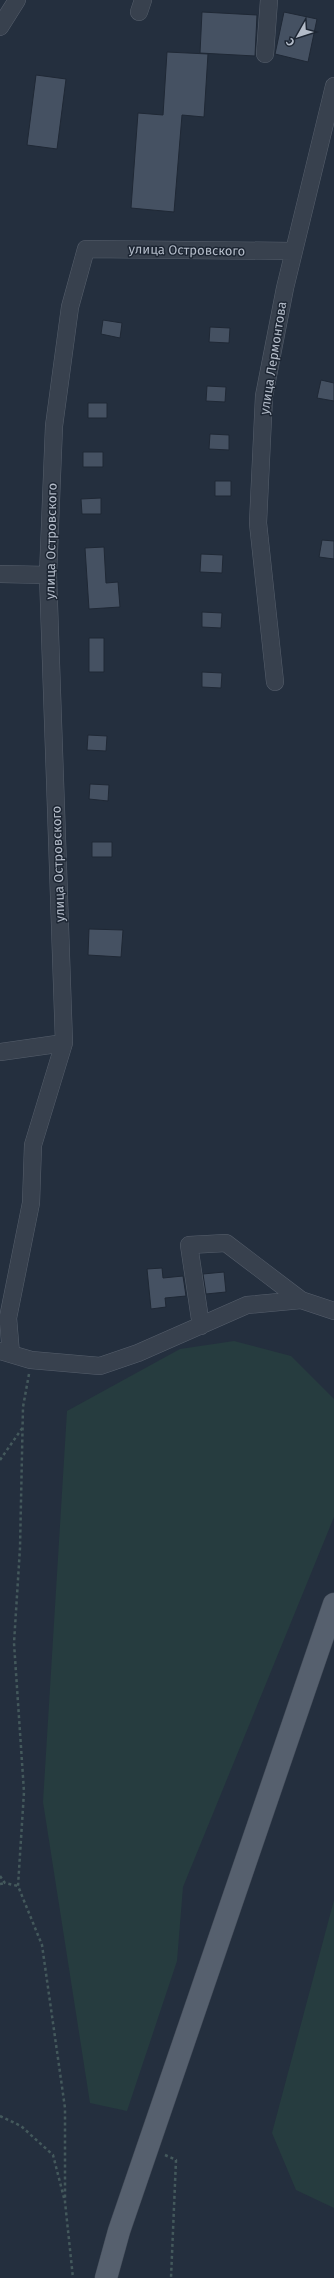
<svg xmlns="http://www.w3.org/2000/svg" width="334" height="2278" font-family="'Fira Sans',sans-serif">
	<rect width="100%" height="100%" fill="#242f3e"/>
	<!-- green -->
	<path fill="#263c3f" d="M234 1341 291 1356 334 1399V1517L183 1887 177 1961 127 2111 90 2103 43 1802 67 1411 180 1349Z
		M334 1900V2208L296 2190 272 2133Z"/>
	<!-- building -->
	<path fill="#455162" stroke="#1f2835" d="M202 12 257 15 255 56 200 53Z
		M284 12 317 19 308 62 275 54Z
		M167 52 208 54 204 117 182 115 174 212 131 208 138 113 163 115Z
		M36 75 66 79 57 149 27 145Z
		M103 320 122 323 120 338 101 334Z
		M210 327 230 328 229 343 209 342Z
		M321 380 334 383V401L317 398Z
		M207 386 226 387 225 402 206 401Z
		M88 403H107V418H88Z
		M210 434 229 435V450L209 449Z
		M83 452H103V467H83Z
		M215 481H231V496H215Z
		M101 498V514H82L81 499Z
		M322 540 334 541V559L319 557Z
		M104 547 106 583 118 582 120 607 89 609 85 548Z
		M201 554 223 555 222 573 200 572Z
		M202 612 222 613 221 628 202 627Z
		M89 638H104V672H89Z
		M202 672 222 673 221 688 202 687Z
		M88 735 107 736 106 751 87 750Z
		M90 784 109 785 108 801 89 799Z
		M92 842H112V857H92Z
		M89 929 123 930 121 957 88 955Z
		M162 1268 163 1278 183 1276 186 1296 165 1298 166 1307 151 1309 147 1269Z
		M224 1272 226 1292 206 1294 203 1274Z"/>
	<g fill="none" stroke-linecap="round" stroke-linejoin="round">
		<defs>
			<path id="minor" d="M139 12 143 0
				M0 27 17 0
				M265 54 269 0
				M0 574 48 575
				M275 682 258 523 264 396 285 288 334 86
				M0 1052 64 1043
				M201 1326 189 1245 226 1243 301 1300
				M0 1351 31 1360 100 1366 138 1353 247 1305 301 1300 334 1311
				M11 1354 8 1318 31 1203 33 1145 64 1043 48 575 54 426 70 307 86 249 294 251"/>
			<path id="major" d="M106 2278 119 2231 334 1604"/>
		</defs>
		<!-- minor casing -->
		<use href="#minor" stroke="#565f6c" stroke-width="18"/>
		<!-- major casing -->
		<use href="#major" stroke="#414a57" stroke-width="23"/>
		<!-- path -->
		<path stroke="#44595c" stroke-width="2.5" stroke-dasharray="3 3" stroke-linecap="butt" d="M29 1374 23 1407 20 1548 14 1643 24 1792 18 1886 42 1945 65 2108V2202L73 2278
			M0 1460 23 1427
			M0 1876 5 1883 18 1886
			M0 1884 5 1883
			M0 2116 21 2126 53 2155 64 2198
			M165 2155 176 2160 171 2278"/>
		<!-- minor -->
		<use href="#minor" stroke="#38414e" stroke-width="17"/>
		<!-- major -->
		<use href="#major" stroke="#56606e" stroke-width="22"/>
	</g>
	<g text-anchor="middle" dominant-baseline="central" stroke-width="3" stroke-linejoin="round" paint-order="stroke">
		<!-- street labels -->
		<g font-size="13" fill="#b4bcc9" stroke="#1d2633">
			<text transform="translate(187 250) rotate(1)">улица Островского</text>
			<text transform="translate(273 358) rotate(-81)">улица Лермонтова</text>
			<text transform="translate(51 541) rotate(-89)">улица Островского</text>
			<text transform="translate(58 864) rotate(-92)">улица Островского</text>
		</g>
	</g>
	<!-- north arrow -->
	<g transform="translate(298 36) rotate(231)" stroke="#1d2633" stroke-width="3" paint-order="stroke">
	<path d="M0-3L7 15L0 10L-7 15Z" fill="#b4bcc9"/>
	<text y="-6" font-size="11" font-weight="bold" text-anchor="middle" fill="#b4bcc9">С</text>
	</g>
</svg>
